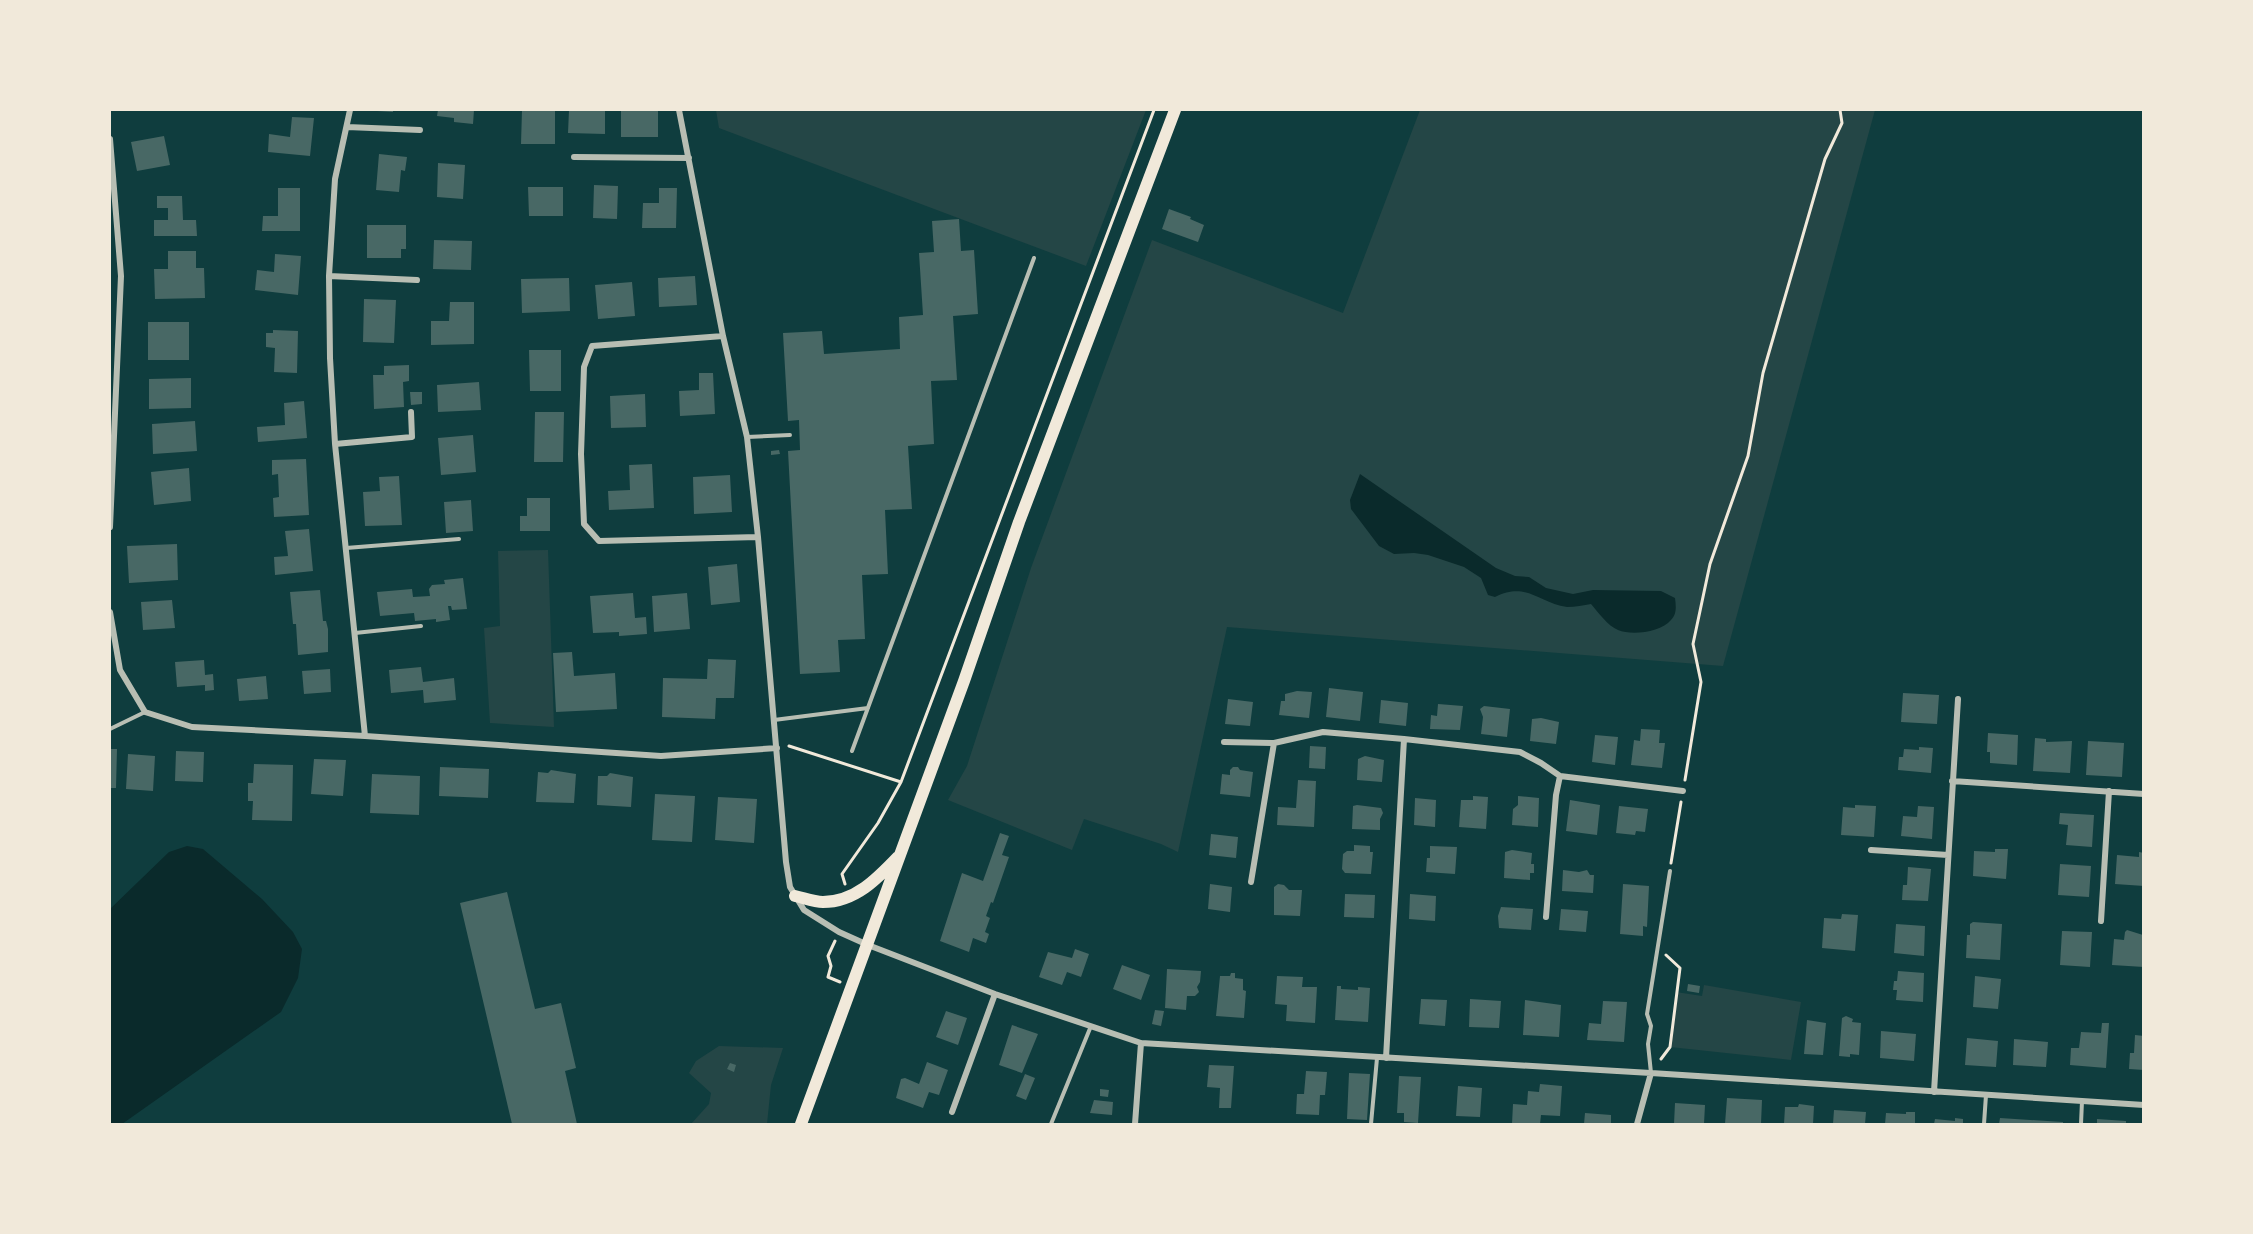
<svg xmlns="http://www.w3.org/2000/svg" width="2253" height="1234" font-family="'Asap Condensed',sans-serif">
	<rect width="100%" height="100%" fill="#0f3d3e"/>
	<!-- green -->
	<path fill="#244646" d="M716 110H1146L1086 266 719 128Z
		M1420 110H1875L1723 666 1227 627 1178 852 1161 844 1084 819 1072 850 948 800 967 766 1031 568 1152 240 1343 313Z
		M548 550 554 727 490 723 484 628 500 626 498 551Z
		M1704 985 1801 1002 1791 1060 1670 1047 1676 992 1702 996Z
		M719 1046 783 1048 771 1085 767 1124H691L709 1104 711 1093 689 1073 696 1061Z"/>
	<!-- water -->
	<path fill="#0a2a2b" d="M1360 474 1496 568 1515 576 1529 577 1546 588 1573 594 1593 590 1661 591 1675 598C1676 606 1677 614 1671 620 1661 632 1632 636 1618 630 1608 626 1598 612 1591 604 1584 605 1575 607 1567 607 1538 603 1527 581 1495 597L1488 595 1481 578 1464 567 1428 555 1414 553 1394 554 1379 546 1351 509 1350 500Z
		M187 846 203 849 262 899 293 932 302 949 298 978 281 1012 122 1124H110V909L169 852Z"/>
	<!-- building -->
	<path fill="#486865" d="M377 110H393V112L377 111Z
		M438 110H474L473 124 454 122V118L437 116Z
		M522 110H555V144H521Z
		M569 110H605V134L568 133Z
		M621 110H658V137H621Z
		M292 117 314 118 310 156 268 152 269 134 290 137Z
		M164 136 170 165 137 171 131 142Z
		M379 154 407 157 405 171 401 170 399 192 376 190Z
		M438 163 465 165 463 199 437 197Z
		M594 185 618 186 617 219 593 218Z
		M528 187H563V216H529Z
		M278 188H300V231H262L263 216H278Z
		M659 188H677L676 228H642L643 203H659Z
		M157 196H182L183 220H196L197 236H154V220H168V208H157Z
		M1169 209 1191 217 1190 219 1204 225 1198 242 1162 229Z
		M959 219 961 251 974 250 978 314 953 316 957 380 931 381 934 444 908 446 912 509 885 510 888 574 862 575 865 639 838 640 840 672 800 674 788 451 800 450 799 420 788 421 783 333 822 331 824 354 900 349 899 317 923 315 919 253 934 252 932 221Z
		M367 225H406V249H401V258H367Z
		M434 240 472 241 471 270 433 269Z
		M168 251H196V268H204L205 298 155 299 154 269H168Z
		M275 254 301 256 298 295 255 290 257 270 274 272Z
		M695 276 697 305 659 307 658 278Z
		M569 278 570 311 522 313 521 279Z
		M632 282 635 316 598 319 595 285Z
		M364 299 396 300 394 343 363 342Z
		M450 302H474V344L431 345V321H449Z
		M148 322H189V360H148Z
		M273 330 298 331 297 373 274 372 275 348 266 347V333H273Z
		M529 350H561V391H530Z
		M409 365V381L403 382 404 407 374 409 373 375H384V366Z
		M699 373H713L715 414 680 416 679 391 699 390Z
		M191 378V408L149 409V379Z
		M479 382 481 410 438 412 437 385Z
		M410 392H422V404L411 405Z
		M645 394 646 427 611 428 610 396Z
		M304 401 307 438 258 442 257 427 285 425 284 403Z
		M535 412H564L563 462H534Z
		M195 421 197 451 153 454 152 424Z
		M473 435 476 472 441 475 438 438Z
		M779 450 780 454 771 455V451Z
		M306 459 309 515 274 517 273 498 279 497 278 474 272 475V460Z
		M652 464 654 508 609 510 608 491 630 490 629 465Z
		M189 468 191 501 154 505 151 472Z
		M730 475 732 512 694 514 693 477Z
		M399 476 402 525 365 526 363 492 380 491 379 477Z
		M527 498H550V531H520V516H527Z
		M471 500 473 531 446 533 444 502Z
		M309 529 313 571 275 575 274 557 288 556 285 531Z
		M177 544 178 580 129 583 127 546Z
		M737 564 740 602 711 605 708 567Z
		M463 578 467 609 452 610 451 606H448L450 620 436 622V619L415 621 414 613 380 616 377 592 412 589 413 597 430 596 429 589 432 585 445 584 444 580Z
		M320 590 323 621H326L328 629V652L298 655 296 624H293L290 592Z
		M633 593 635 618 646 617 647 634 619 636V632L593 633 590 596Z
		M687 593 690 629 654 632 652 596Z
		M172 600 175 628 143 630 141 602Z
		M572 652 574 676 615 673 617 709 556 712 553 653Z
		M708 659 736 660 734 698H716L715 719 662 717 663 678 707 679Z
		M204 660 205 675 213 674 214 690 205 691V685L177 687 175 662Z
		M421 667 423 682 454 678 456 700 424 703 423 690 391 693 389 670Z
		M330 669 331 692 304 694 302 671Z
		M266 676 268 699 239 701 237 679Z
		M1329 688 1363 692 1360 721 1326 717Z
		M1297 691 1312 692 1309 718 1279 715 1281 701H1285V694Z
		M1903 693 1939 695 1937 724 1901 722Z
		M1228 699 1253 702 1250 726 1225 724Z
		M1381 700 1408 703 1406 726 1379 723Z
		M1438 704 1463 706 1460 730 1430 729 1431 715 1437 716Z
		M1484 706 1510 709 1507 737 1481 734 1483 717 1480 709Z
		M1541 718 1559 722 1556 744 1530 741 1532 719Z
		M1641 729 1660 730 1659 743H1665L1662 768 1631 765 1634 740 1640 741Z
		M1988 733 2018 735 2017 765 1990 763V752H1987Z
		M1595 735 1618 737 1615 765 1592 762Z
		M2035 738 2046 739V742L2072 741 2070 773 2033 771Z
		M2088 741 2124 743 2122 777 2086 775Z
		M1310 746 1326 747 1325 769 1309 768Z
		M1919 747 1933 748 1931 773 1898 770 1899 757H1903L1904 749 1919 750Z
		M110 749H117L116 788H110Z
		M176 751 204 752 203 782 175 781Z
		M128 754 155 756 153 791 126 789Z
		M1365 756 1384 760 1382 782 1357 780 1358 759Z
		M314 759 346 760 343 796 311 794Z
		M254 764 293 765 292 821 252 820 253 801H248V783H253Z
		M440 767 489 769 488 798 439 796Z
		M1233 767H1238L1240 770 1253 772 1250 797 1220 794 1222 774 1230 775V770Z
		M551 770 576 774 574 803 536 802 538 772 548 773Z
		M610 773 633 777 631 807 597 805 598 776H607Z
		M372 774 420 776 419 815 370 813Z
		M1298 780 1316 781 1314 827 1277 825 1278 807 1296 808Z
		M655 794 695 796 692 842 652 840Z
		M1473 796 1488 797 1486 829 1459 827 1461 800H1473Z
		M1518 796 1539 798 1538 827 1512 825 1513 809 1518 805Z
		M718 797 757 799 754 843 715 840Z
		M1415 798 1436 800 1435 827 1414 825Z
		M1570 800 1600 805 1597 835 1566 831Z
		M1357 805 1381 808 1383 813 1380 819V830L1352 829 1353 806Z
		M1855 805 1876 806 1874 837 1841 835 1843 807 1855 808Z
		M1619 806 1648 809 1645 832 1636 831 1635 835 1616 833Z
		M1918 806 1934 807 1932 839 1901 836 1903 816 1917 817Z
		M2060 813 2094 815 2092 847 2066 845 2068 825 2059 824Z
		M1000 833 1009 836 1002 855 1009 857 993 903 991 902 986 916 990 918 985 932 989 934 986 943 973 938 969 952 940 941 962 873 983 881Z
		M1211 834 1238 837 1236 858 1209 855Z
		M1354 845 1370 846V852H1373L1371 874 1345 873 1342 869 1343 854 1347 851H1354Z
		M1430 846 1457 847 1455 874 1426 872 1427 858H1430Z
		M1995 849H2008L2006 879 1973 876 1974 851 1995 852Z
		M1512 850 1532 853 1531 864H1534V873H1530V880L1504 878 1505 852Z
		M2139 852 2144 853V886L2115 884 2117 855 2139 857Z
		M2060 864 2091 866 2089 897 2058 895Z
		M1908 867 1931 869 1928 901 1902 900 1903 885H1907Z
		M1563 870 1579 872 1587 870 1590 875H1594L1593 893 1562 891Z
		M1210 884 1232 887 1230 912 1208 909Z
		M1278 884 1284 885 1289 890H1302L1300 916 1274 915V887Z
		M1623 884 1649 886 1647 927 1643 926V936L1620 934Z
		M507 892 535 1009 561 1003 576 1068 565 1071 577 1124H512L460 903Z
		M1345 894 1375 895 1374 918 1344 917Z
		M1410 894 1436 896 1435 921 1409 919Z
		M1501 907 1533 909 1531 930 1499 928 1498 916Z
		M1561 909 1588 911 1586 932 1559 930Z
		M1842 914 1858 915 1855 951 1822 948 1824 918 1841 919Z
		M1973 922 2002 924 2000 960 1966 958 1967 935H1970V924Z
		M1896 924 1925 926 1924 956 1894 953Z
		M2127 930 2143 935 2144 967 2112 965 2114 939 2124 940 2125 932Z
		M2062 931 2092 932 2090 967 2060 965Z
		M1075 949 1089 954 1081 977 1067 972 1062 985 1039 977 1048 952 1072 958Z
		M1122 965 1150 975 1141 1000 1113 989Z
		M1167 969 1201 971 1200 982 1197 987 1199 992 1195 996H1187L1186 1010 1165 1008Z
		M1898 971 1924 973 1923 1002 1896 1000 1897 990H1893L1894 981H1897Z
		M1231 973H1235V978L1243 979V990L1246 991 1244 1018 1216 1016 1220 976H1230Z
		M1277 976 1303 977 1302 987H1317L1315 1023 1286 1021 1287 1005 1275 1004Z
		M1975 976 2001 979 1998 1009 1973 1007Z
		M1688 984 1700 986 1699 993 1687 991Z
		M1337 986H1341V989L1358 990V987L1370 988 1368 1022 1335 1020Z
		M1421 999 1447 1000 1445 1026 1419 1024Z
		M1470 999 1501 1001 1499 1028 1469 1027Z
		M1525 1000 1561 1005 1559 1037 1523 1035Z
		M1603 1001 1627 1002 1624 1042 1587 1040 1589 1023 1601 1024Z
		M1155 1010 1164 1011 1161 1026 1152 1024Z
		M946 1011 967 1018 958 1045 936 1037Z
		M1846 1016 1853 1019 1852 1022 1861 1023 1859 1055 1850 1054V1057L1839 1056 1842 1018Z
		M1807 1020 1826 1023 1823 1055 1804 1054Z
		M2102 1023H2109L2106 1068 2070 1065 2071 1048H2079L2081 1032 2101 1033Z
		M1012 1025 1038 1034 1022 1073 999 1065Z
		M1881 1031 1916 1034 1914 1061 1880 1058Z
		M2135 1035 2144 1036V1070L2129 1069 2130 1053H2134Z
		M1967 1038 1998 1041 1996 1067 1965 1065Z
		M2014 1039 2048 1042 2046 1067 2013 1065Z
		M927 1062 948 1070 939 1095 929 1092 923 1108 896 1098 901 1079 905 1078 919 1084Z
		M730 1063 736 1065 734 1072 727 1069Z
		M1209 1065 1234 1066 1231 1108H1219L1220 1088 1207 1087Z
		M1306 1071 1327 1072 1325 1095H1320L1319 1115 1296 1114 1297 1094H1304Z
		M1349 1073 1370 1074 1367 1120 1347 1119Z
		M1025 1074 1035 1078 1026 1100 1016 1096Z
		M1399 1076 1421 1077 1418 1123 1404 1122V1113H1397Z
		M1540 1084 1562 1086 1560 1116 1541 1115 1540 1124H1512L1513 1104 1527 1105 1528 1091 1539 1092Z
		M1458 1086 1482 1088 1480 1117 1456 1116Z
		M1100 1089 1109 1090 1108 1097 1100 1096Z
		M1727 1098 1762 1100 1761 1124H1725Z
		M1094 1100 1113 1102 1112 1115 1090 1113Z
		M1675 1103 1705 1105 1704 1124H1674Z
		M1799 1104 1814 1106 1813 1124H1784L1785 1107H1798Z
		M1834 1110 1866 1112 1865 1124H1833Z
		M1906 1112H1915V1124H1885L1886 1113 1906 1114Z
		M1585 1113 1611 1115V1124H1584Z
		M1955 1118 1963 1119V1124H1934L1935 1119 1955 1121Z
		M2000 1118 2063 1122V1124H1999Z
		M2097 1119 2126 1121V1124H2097Z"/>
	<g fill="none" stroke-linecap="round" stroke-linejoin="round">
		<!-- path -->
		<path stroke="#f1e9da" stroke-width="3" d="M789 746 901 782
			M1685 780 1701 682 1693 644 1710 564 1748 456 1763 373 1825 159 1842 123 1840 110
			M1671 863 1681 802
			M845 884 842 874 878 823 901 782 1154 110
			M835 941 828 956 831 966 828 977 840 982
			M1661 1059 1670 1047 1680 968 1666 955"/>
		<!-- service -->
		<path stroke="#b8beb3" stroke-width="4" d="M747 437 790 435
			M346 548 459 539
			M355 633 421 626
			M774 720 868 708
			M110 729 145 712
			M852 751 1034 258
			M1651 1073 1648 1044 1651 1026 1647 1014 1670 871
			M1051 1124 1091 1026
			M1371 1124 1377 1058
			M1984 1124 1986 1095
			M2081 1124 2082 1101"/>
		<!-- minor -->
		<path stroke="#b8beb3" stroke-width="6" d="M350 110 335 179 329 276 330 358 335 444 365 736
			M679 110 723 336 747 437 758 537 786 862 790 887 804 910 839 932 868 945 995 994 1141 1043 1651 1073 2144 1105
			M347 127 420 130
			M110 139 121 276 110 527
			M574 157 689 158
			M329 276 417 280
			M723 336 592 346 584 367 581 454 584 524 599 541 758 537
			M335 444 412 437 411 412
			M110 612 120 670 145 712 192 727 365 736 661 756 777 748
			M1224 742 1274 743 1323 732 1404 739 1520 752 1541 763 1560 776 1683 791
			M1952 781 2144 794
			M1871 850 1948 855
			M1251 882 1274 743
			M1546 917 1556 795 1560 776
			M2101 921 2109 791
			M1386 1058 1404 739
			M1934 1092 1958 699
			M952 1112 995 994
			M1135 1124 1141 1043
			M1637 1124 1651 1073"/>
		<!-- primary -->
		<path stroke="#f1e9da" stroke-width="12" d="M795 896C804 898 814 902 823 902 855 902 877 879 898 857
			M801 1124 964 681 1019 522 1175 110"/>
	</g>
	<!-- border -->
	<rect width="2253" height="1234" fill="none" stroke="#f1e9da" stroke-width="222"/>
</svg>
